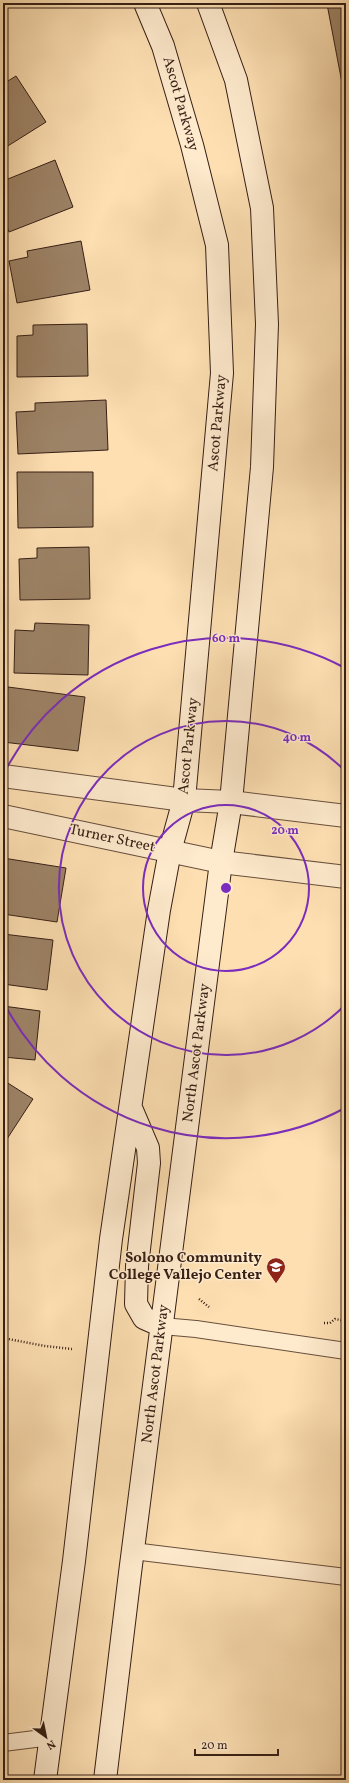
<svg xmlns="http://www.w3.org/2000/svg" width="349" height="1783" font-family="Vollkorn,serif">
	<rect width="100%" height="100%" fill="#fddfb2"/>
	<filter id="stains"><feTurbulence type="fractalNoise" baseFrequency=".005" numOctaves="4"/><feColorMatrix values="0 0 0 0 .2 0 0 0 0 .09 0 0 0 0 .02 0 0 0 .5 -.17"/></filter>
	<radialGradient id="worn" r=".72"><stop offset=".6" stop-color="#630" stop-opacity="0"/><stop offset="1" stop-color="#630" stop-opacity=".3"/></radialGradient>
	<!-- building -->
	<path fill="#9d8367" stroke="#361f15" d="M332 3H346V104L327 4Z
		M16 76 46 122 3 149V84Z
		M55 160 73 207 9 232 3 217V181Z
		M81 241 90 290 17 303 9 261 28 257 27 251Z
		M87 324 88 376 17 377V336L33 335V325Z
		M106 400 108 450 18 454 16 412 35 411V403Z
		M17 472H93V527L18 528Z
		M89 547 90 599 20 600 19 559 37 558V548Z
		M35 623 89 625 88 675 14 673 15 630 34 631Z
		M8 687 85 697 78 751 3 742V725Z
		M3 858 66 868 57 922 3 914Z
		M3 934 53 940 47 990 3 984Z
		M3 1006 40 1011 35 1060 3 1057Z
		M3 1080 33 1099 5 1142 3 1140Z"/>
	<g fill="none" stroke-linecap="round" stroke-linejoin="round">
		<defs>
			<path id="service" d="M162 1326 196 1329 346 1351
				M133 1551 346 1577
				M3 1743 51 1737"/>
			<path id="tertiary" d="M3 776 184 800 231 802 346 816
				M3 816 221 862 346 877"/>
			<path id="secondary" d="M131 1108 148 1148 149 1163 137 1266 136 1304 144 1318 162 1326
				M45 1780 74 1561 111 1239 159 910 170 851 184 800 222 373 217 245 192 145 163 46 145 3
				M105 1780 130 1573 221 862 231 802 262 467 267 324 262 208 236 80 208 3"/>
		</defs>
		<!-- service casing -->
		<use href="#service" stroke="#684f3c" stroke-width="18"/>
		<!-- tertiary casing -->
		<use href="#tertiary" stroke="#684f3c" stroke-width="24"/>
		<!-- secondary casing -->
		<use href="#secondary" stroke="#361f15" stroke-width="24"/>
		<!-- path -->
		<path stroke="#361f15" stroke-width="2.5" stroke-dasharray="1 2" stroke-linecap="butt" d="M199 1299 209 1307
			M324 1323H330L335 1319 346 1321
			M3 1338 45 1346 72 1349"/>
		<!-- service -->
		<use href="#service" stroke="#feeacd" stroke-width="16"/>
		<!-- tertiary -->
		<use href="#tertiary" stroke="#feeacd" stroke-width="22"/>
		<!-- secondary -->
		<use href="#secondary" stroke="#feeacd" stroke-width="22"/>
	</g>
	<!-- distance rings -->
	<g fill="none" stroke="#7b2cbf" stroke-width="2">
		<circle cx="226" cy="888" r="83"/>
		<path d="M345 1005A167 167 0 1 1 345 771"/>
		<path d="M345 1108A250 250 0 0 1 3 1001M3 775A250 250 0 0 1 345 668"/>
	</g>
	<!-- icons -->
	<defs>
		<symbol id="university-pin" viewBox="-11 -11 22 30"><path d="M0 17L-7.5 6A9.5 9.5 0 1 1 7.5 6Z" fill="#8f2418" stroke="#feeacd"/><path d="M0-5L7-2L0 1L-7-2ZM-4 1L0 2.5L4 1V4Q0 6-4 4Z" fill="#fff"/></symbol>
	</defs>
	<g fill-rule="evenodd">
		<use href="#university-pin" x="265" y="1256" width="22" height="30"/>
	</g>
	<g text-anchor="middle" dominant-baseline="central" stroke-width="3" stroke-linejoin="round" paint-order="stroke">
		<!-- street labels -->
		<g font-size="15" fill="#361f15" stroke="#feeacd">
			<text transform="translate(180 104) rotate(74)">Ascot Parkway</text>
			<text transform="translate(218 423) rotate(-85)">Ascot Parkway</text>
			<text transform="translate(189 746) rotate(-84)">Ascot Parkway</text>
			<text transform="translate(112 839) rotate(12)">Turner Street</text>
			<text transform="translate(197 1053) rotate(-83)">North Ascot Parkway</text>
			<text transform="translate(156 1374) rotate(-83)">North Ascot Parkway</text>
		</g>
		<!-- poi labels -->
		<g font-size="15" font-weight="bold" fill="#361f15" stroke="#feeacd" text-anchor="end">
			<text x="262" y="1258">Solono Community<tspan x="262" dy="17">College Vallejo Center</tspan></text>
		</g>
	</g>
	<circle cx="226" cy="888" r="6" fill="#7b2cbf" stroke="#feeacd" stroke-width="2"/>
	<g font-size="12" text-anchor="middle" font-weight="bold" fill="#7b2cbf" stroke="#feeacd" stroke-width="3" stroke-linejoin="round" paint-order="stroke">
		<text x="226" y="642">60 m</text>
		<text x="297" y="741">40 m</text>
		<text x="285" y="834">20 m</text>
	</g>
	<!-- margin -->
	<rect width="349" height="1783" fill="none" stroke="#fddfb2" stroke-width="16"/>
	<rect x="4" y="4" width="341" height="1775" fill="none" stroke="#361f15" stroke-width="2"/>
	<rect x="8" y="8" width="333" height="1767" fill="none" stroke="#361f15"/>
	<!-- north arrow -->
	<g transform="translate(46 1737) rotate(147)" stroke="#feeacd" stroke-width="3" paint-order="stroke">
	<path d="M0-3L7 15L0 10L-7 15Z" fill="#361f15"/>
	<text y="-6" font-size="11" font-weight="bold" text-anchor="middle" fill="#361f15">N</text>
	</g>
	<!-- scale -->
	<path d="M195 1749v6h83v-6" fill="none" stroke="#361f15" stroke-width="2"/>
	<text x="201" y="1749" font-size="12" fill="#361f15" stroke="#feeacd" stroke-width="3" paint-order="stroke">20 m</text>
	<rect width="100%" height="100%" filter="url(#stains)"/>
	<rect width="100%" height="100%" fill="url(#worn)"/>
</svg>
